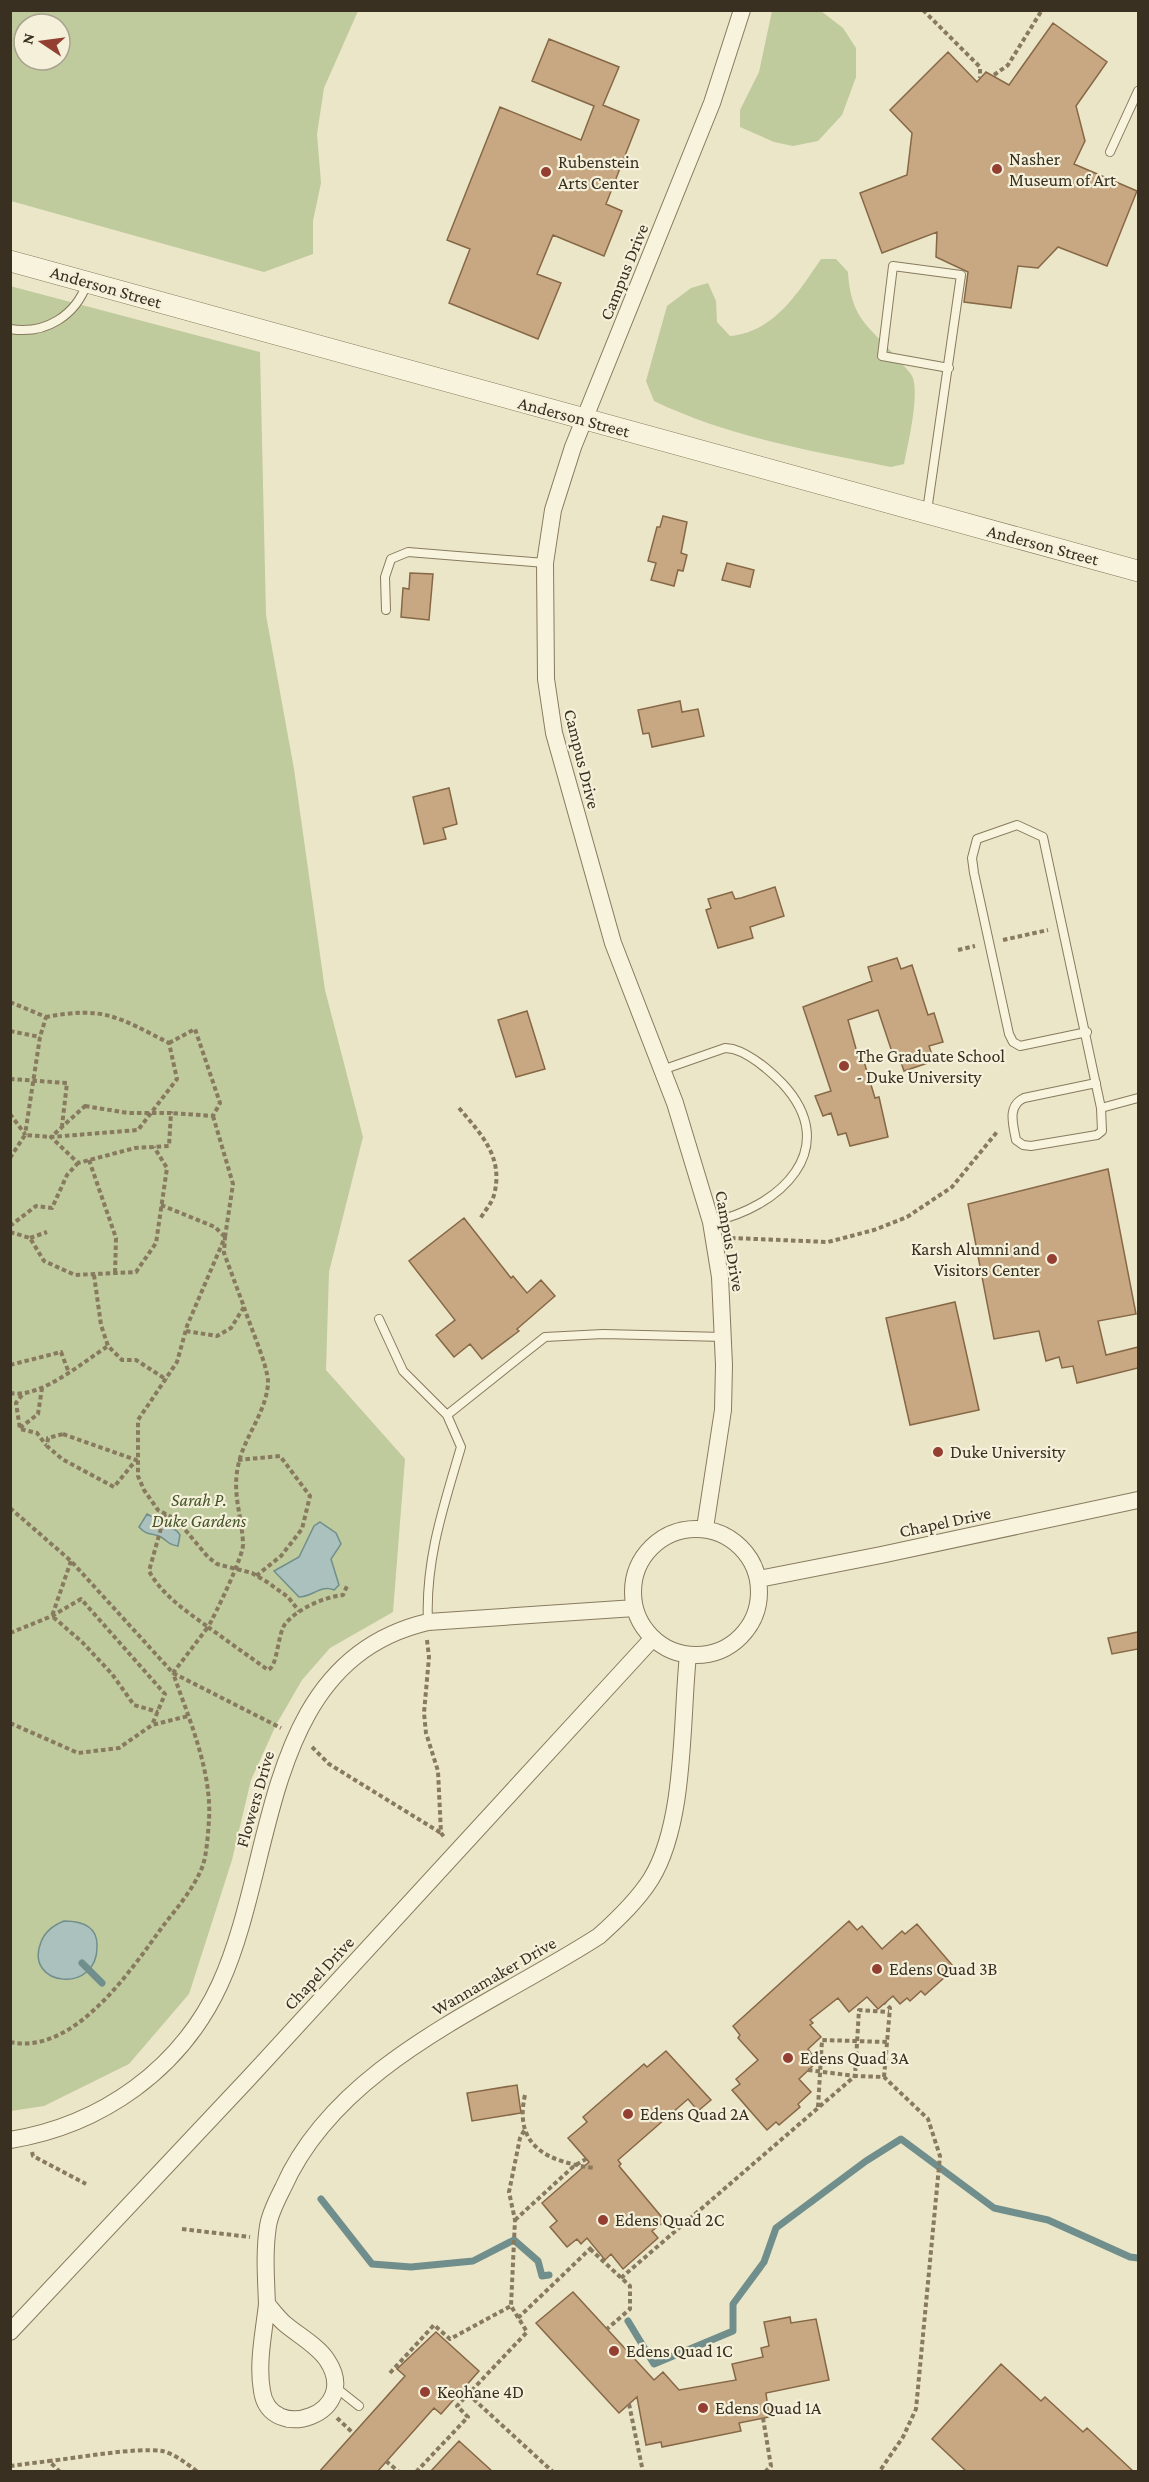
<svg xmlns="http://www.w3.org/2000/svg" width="1149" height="2482" font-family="'Crimson Pro',serif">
	<rect width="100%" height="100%" fill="#ece6c9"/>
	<!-- green -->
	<path fill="#bfca9d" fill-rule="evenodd" d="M11 10 358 11 324 88 317 134 321 183 313 221V254L264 272 11 201ZM24 24H60V60H24Z
		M772 11H821L843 28 856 48V77L842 115 818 141 793 146 774 142 740 127V110L759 72Z
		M821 259H836L848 272C851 324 873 327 901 363 905 367 911 373 913 378 919 397 908 444 904 464L891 467C811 451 729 437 654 401L646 381 667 306 691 288 708 283 716 301 717 322 730 336C774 332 798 293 821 259Z
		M10 286 260 352 266 615 294 769 325 990 363 1137 329 1272 326 1370 405 1459 393 1612 330 1648 302 1680 276 1725 251 1780 232 1860 189 1994 129 2064 44 2106 11 2111Z"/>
	<!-- water -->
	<path fill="#aac1bd" stroke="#708f8c" stroke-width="1.5" d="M147 1514 177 1531 180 1535 178 1546C168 1545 168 1541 161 1537 152 1532 148 1537 139 1527Z
		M320 1522 336 1533 341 1544 331 1559 339 1585 334 1590C322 1584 312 1597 299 1597L274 1571 299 1557 314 1526Z
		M64 1921C81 1921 97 1926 97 1945 99 1995 23 1987 41 1942 45 1931 54 1925 64 1921Z"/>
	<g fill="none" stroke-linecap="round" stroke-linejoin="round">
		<!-- stream -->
		<path stroke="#708f8c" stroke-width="7" d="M82 1963 102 1983
			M321 2199 372 2264 411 2267 473 2261 514 2240 538 2261 542 2276 549 2275
			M628 2321 654 2364 733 2331V2304L764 2262 776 2228 866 2161 901 2139 994 2208 1048 2220 1130 2257 1138 2258"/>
	</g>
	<!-- building -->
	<path fill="#c8a882" stroke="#866846" stroke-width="1.5" d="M1053 23 1107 62 1076 106 1085 141 1074 164 1137 191 1107 266 1058 247 1038 268 1018 266 1011 308 964 302 968 272 936 257 937 232 882 253 860 193 907 175 912 133 890 110 948 52 977 82 986 72 1009 85Z
		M549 39 619 67 603 105 639 120 606 204 622 211 604 256 553 235 537 274 561 283 538 339 449 303 470 249 447 240 500 107 581 140 594 106 532 81Z
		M663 516 687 522 681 553 687 555 683 571 678 570 674 586 651 580 656 563 648 561 657 527H660Z
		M727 563 754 570 750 587 722 580Z
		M410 573 433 574 429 620 401 617 403 588 409 589Z
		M680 701 682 712 698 709 704 736 652 747 649 733 643 734 638 710Z
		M449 788 457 824 443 828 446 839 424 844 413 797Z
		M775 887 784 916 750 927 753 938 718 948 706 910 711 908 708 899 732 892 735 899 741 898Z
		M897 958 901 969 912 965 928 1015 934 1013 943 1042 929 1046 934 1061 904 1071 897 1051 892 1052 878 1010 848 1020 858 1056 862 1055 875 1098 879 1097 888 1137 850 1146 846 1133 838 1135 831 1113 823 1116 815 1096 831 1091 803 1007 872 981 868 967Z
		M527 1011 545 1069 516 1077 498 1020Z
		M1108 1169 1136 1314 1098 1321 1106 1355 1138 1347V1368L1077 1383 1073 1366 1062 1368 1059 1357 1046 1361 1039 1331 994 1339 968 1204Z
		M464 1218 511 1278 513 1276 527 1293 541 1280 555 1296 517 1329 519 1331 482 1359 470 1344 454 1357 436 1335 455 1320 409 1261Z
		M955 1302 979 1410 910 1425 886 1318Z
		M1138 1632V1649L1112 1654 1108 1638Z
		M849 1921 857 1930 862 1926 882 1949 902 1931 905 1934 917 1924 952 1965 943 1973 946 1976 925 1995 921 1991 910 2001 907 1998 900 2004 893 1996 878 2009 867 1997 849 2012 838 1998 810 2020 813 2023 810 2025 821 2037 808 2049 817 2062 799 2079 811 2092 798 2104 800 2107 779 2125 776 2122 767 2130 732 2090 740 2084 736 2079 758 2060 738 2038 740 2035 733 2026Z
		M666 2051 711 2100 698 2111 688 2099 618 2160 621 2164 619 2166 665 2221 652 2231 658 2238 623 2269 611 2254 605 2260 587 2238 581 2244 577 2239 567 2247 550 2227 557 2221 542 2203 589 2162 568 2138 587 2122 583 2117 644 2064 647 2067Z
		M517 2085 521 2113 472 2121 467 2093Z
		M573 2292 654 2380 663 2372 679 2390 736 2380 732 2364 763 2357 761 2348 769 2346 764 2322 790 2317 791 2323 816 2319 829 2380 766 2393 769 2417 739 2423 741 2431 662 2447 661 2442 646 2445 637 2397 619 2413 536 2323Z
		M436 2332 479 2371 441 2414 434 2408 377 2472H319L405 2376 397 2369Z
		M1001 2364 1041 2401 1045 2397 1083 2432 1087 2428 1134 2472H967L932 2439Z
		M459 2441 493 2472H430Z"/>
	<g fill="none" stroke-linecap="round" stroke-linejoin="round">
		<defs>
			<path id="service" d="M1110 152 1138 91
				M10 329C46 335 76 315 87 283
				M927 511 961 275 893 266 882 356 949 368
				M386 610 385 577 391 559 408 552 545 563
				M1087 1032 1020 1046 1013 1042 1009 1034 974 873 972 858 977 839 1017 825 1043 837 1101 1108 1138 1098
				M662 1070 725 1048 733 1049C750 1054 769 1070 782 1083 844 1149 779 1208 711 1222
				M1096 1083 1024 1098C1007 1106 1013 1124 1016 1140L1023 1145 1031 1146 1097 1135 1102 1131 1101 1108
				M379 1319 403 1371 447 1415 461 1447C444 1505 425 1560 428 1622
				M447 1415 545 1337 603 1334 724 1337
				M335 2387 359 2406"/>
			<path id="minor" d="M705 1528 723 1410 724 1365 720 1277 711 1222 675 1103 613 943 554 733 546 679 545 563 553 510 573 447 712 103 742 10
				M633 1592a63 63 0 1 1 126 0a63 63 0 1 1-126 0Z
				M759 1579 881 1555 1138 1500
				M10 2140C102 2125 181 2069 220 1984 277 1860 261 1661 428 1622L635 1608
				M267 2304C266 2278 264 2252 268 2226 270 2213 277 2200 283 2188 338 2063 491 2006 599 1936 618 1919 637 1901 651 1879 686 1822 681 1721 688 1655
				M267 2304C273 2311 278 2318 285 2324 298 2335 318 2346 327 2360 363 2414 270 2445 262 2391 257 2363 264 2332 267 2304Z
				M10 2332 248 2079 653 1638"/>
			<path id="tertiary" d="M10 261 1138 571"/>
		</defs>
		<!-- service casing -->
		<use href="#service" stroke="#887a5f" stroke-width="10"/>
		<!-- minor casing -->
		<use href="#minor" stroke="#887a5f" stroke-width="18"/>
		<!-- tertiary casing -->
		<use href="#tertiary" stroke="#887a5f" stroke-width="22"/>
		<!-- path -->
		<path stroke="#887a5f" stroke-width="4" stroke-dasharray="4.5 3" stroke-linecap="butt" d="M923 10 980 67V78
			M994 75 1008 65 1042 10
			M1003 940 1048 930
			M958 950 975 946
			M10 1002 46 1017 40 1037 25 1135
			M10 1031 40 1037
			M169 1043 195 1029 220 1103 213 1116 171 1113
			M10 1079 67 1083 62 1126
			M85 1106 128 1113H171L169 1146 135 1148 78 1163 51 1137Z
			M459 1108C481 1134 504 1157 494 1195 492 1203 484 1212 480 1219
			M10 1114 25 1134
			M213 1116 233 1184 225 1237
			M10 1158 25 1135 51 1137 138 1130 177 1079 169 1043C118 1017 104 1006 46 1017
			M89 1160 116 1238 115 1274
			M161 1205 215 1227 225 1237
			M10 1226 36 1206 52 1208 67 1175 78 1163
			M10 1232 30 1238 44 1261 75 1275 136 1272 156 1243 167 1168 154 1147
			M30 1238 47 1232
			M731 1238 828 1242 874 1230 907 1217 952 1187 997 1132
			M94 1275 101 1325 108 1346 122 1360H136L167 1380
			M244 1307C250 1326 267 1364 268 1381 268 1409 245 1436 239 1462 231 1493 242 1514 243 1544 244 1555 215 1615 208 1627L268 1670C278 1666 277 1636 285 1624 297 1609 324 1597 343 1595L347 1586
			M186 1331 217 1336 231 1328 244 1307 224 1253 225 1237 187 1326 177 1362 138 1420V1476L144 1490 158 1510 177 1520 208 1557 217 1564 252 1573 267 1582 288 1597 299 1611
			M10 1365 61 1352 69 1373
			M10 1393C40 1399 83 1362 108 1346
			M22 1395 16 1403 20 1429 37 1433 46 1445
			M20 1428 38 1414 42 1388
			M63 1434 136 1460 114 1487 62 1459 47 1446 48 1438Z
			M238 1460 280 1456 310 1496 302 1529 281 1556 256 1576
			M10 1508 71 1561 173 1673 281 1728
			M165 1514 149 1571C162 1595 186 1611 208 1627L173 1673
			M71 1561 52 1616 82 1642 112 1674 134 1705 158 1712
			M10 1633 52 1616 81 1599 165 1694 152 1725
			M427 1640 429 1657 424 1713 426 1733 438 1771 441 1833 445 1838
			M10 1723 78 1753 119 1748 152 1725 188 1716
			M312 1747 329 1764 441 1833
			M10 2042C74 2056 131 1970 163 1926 177 1908 195 1887 203 1865 207 1852 208 1833 209 1820 212 1771 189 1719 173 1673
			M808 2070 855 2076 859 2010 889 2012
			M884 2077 890 2008 885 2003
			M525 2095C513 2148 550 2162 594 2168
			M818 2107 822 2040 887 2042
			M32 2152 33 2156 86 2184
			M515 2220 574 2166 586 2159
			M182 2229 250 2237
			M590 2249 630 2286V2309L607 2329
			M621 2278 855 2076 884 2077 928 2119 940 2156 916 2409 903 2437 879 2472
			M518 2318 593 2246
			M390 2373 434 2325 450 2339 511 2306
			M468 2394 553 2472
			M629 2404 643 2472
			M337 2418 353 2433
			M763 2418 771 2466 765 2472
			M386 2461 399 2472
			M10 2466 49 2461
			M60 2472 49 2461C77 2458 136 2447 162 2451 175 2454 187 2464 198 2472
			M416 2472 468 2417 457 2406 527 2332 511 2306 515 2220 509 2192 520 2138 525 2129"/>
		<!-- service -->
		<use href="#service" stroke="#f7f3dc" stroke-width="8"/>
		<!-- minor -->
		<use href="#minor" stroke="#f7f3dc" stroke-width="16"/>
		<!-- tertiary -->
		<use href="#tertiary" stroke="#f7f3dc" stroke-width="21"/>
	</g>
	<!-- markers -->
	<g fill="#933f32" stroke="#f4f0d9" stroke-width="2">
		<circle cx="997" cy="169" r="6"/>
		<circle cx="546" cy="172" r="6"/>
		<circle cx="844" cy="1066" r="6"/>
		<circle cx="1052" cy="1259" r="6"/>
		<circle cx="938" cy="1452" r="6"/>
		<circle cx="877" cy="1969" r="6"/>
		<circle cx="788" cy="2058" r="6"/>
		<circle cx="628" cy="2114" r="6"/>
		<circle cx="603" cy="2220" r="6"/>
		<circle cx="614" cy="2351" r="6"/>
		<circle cx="425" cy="2392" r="6"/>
		<circle cx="703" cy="2408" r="6"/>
	</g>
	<g text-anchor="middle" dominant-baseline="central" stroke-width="4.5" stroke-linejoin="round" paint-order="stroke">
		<!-- poi labels -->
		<g font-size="18" fill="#393021" stroke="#f4f0d9" text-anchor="start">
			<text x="1009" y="159">Nasher<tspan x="1009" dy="21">Museum of Art</tspan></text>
			<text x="558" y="162">Rubenstein<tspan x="558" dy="21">Arts Center</tspan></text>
			<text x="856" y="1056">The Graduate School<tspan x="856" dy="21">- Duke University</tspan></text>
			<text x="1040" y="1249" text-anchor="end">Karsh Alumni and<tspan x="1040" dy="21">Visitors Center</tspan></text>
			<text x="950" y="1452">Duke University</text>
			<text x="889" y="1969">Edens Quad 3B</text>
			<text x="800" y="2058">Edens Quad 3A</text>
			<text x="640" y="2114">Edens Quad 2A</text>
			<text x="615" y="2220">Edens Quad 2C</text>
			<text x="626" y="2351">Edens Quad 1C</text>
			<text x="437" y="2392">Keohane 4D</text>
			<text x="715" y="2408">Edens Quad 1A</text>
		</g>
		<!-- street labels -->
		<g font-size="18" fill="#393021" stroke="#f4f0d9">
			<text transform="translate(624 272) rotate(-68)">Campus Drive</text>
			<text transform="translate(106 287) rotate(16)">Anderson Street</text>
			<text transform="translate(574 417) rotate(15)">Anderson Street</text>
			<text transform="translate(1043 545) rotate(15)">Anderson Street</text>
			<text transform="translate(582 759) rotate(76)">Campus Drive</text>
			<text transform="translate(730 1241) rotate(80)">Campus Drive</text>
			<text transform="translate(945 1522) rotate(-12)">Chapel Drive</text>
			<text transform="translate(255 1799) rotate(-74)">Flowers Drive</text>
			<text transform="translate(319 1973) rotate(-47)">Chapel Drive</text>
			<text transform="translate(494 1976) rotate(-30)">Wannamaker Drive</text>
		</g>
		<!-- park labels -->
		<g font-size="18" font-style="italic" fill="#445429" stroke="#f4f0d9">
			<text x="199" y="1500">Sarah P.<tspan x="199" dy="21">Duke Gardens</tspan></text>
		</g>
	</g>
	<!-- border -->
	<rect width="1149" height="2482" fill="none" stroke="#393021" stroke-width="24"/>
	<!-- north arrow -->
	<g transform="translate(42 42) rotate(283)"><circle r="28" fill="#f4f0d9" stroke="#a9a38f" stroke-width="1.5"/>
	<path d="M0-4.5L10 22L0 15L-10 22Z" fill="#933f32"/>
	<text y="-9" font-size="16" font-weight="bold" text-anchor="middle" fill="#393021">N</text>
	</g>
</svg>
